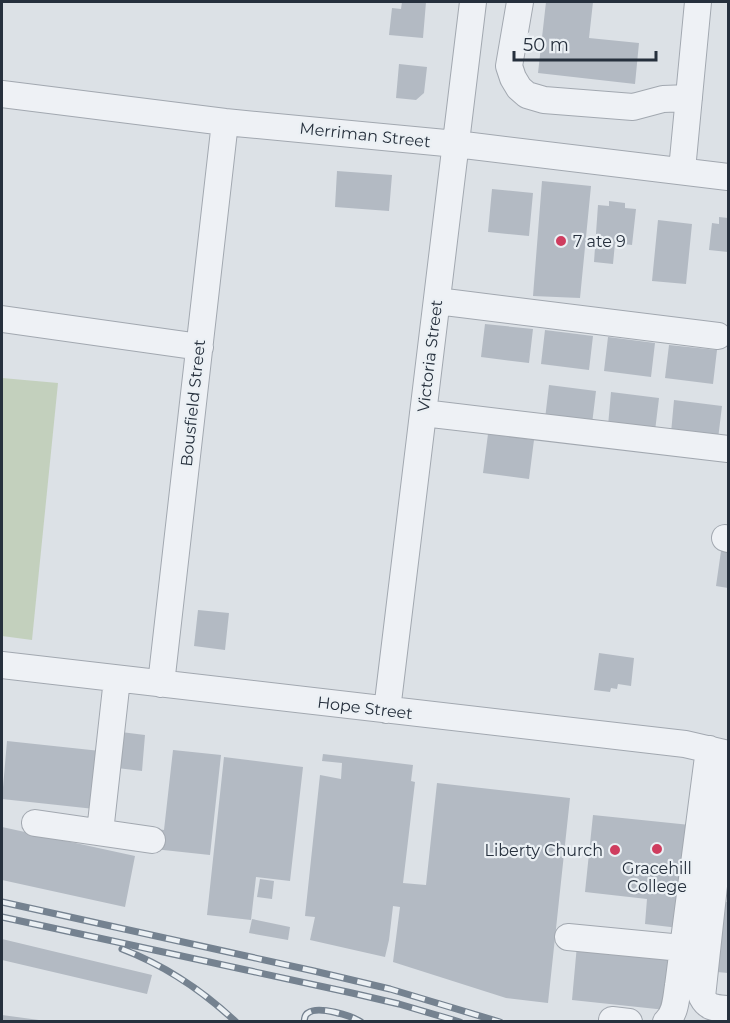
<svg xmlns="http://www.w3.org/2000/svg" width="730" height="1023" font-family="Montserrat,sans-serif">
	<rect width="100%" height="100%" fill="#dce1e6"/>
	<!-- green -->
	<path fill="#c3d0bd" d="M2 378 58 383 32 640 2 636Z"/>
	<!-- building -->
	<path fill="#b3bac3" d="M402 2H426L423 38 389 35 392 8 401 9Z
		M546 2H593L589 38 639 43 635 84 538 73Z
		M399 64 427 67 424 93 416 100 396 98Z
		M337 171 392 175 389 211 335 207Z
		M542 181 591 186 580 298 533 296Z
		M492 189 533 193 529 236 488 232Z
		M609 201 625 203V208L636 209 632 245 615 243 613 264 594 262 598 205 609 206Z
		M719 217 728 218V252L709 250 712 223 719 224Z
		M658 220 692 224 686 284 652 281Z
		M485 324 533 329 529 363 481 357Z
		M545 330 593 336 589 370 541 364Z
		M608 337 655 343 651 377 604 371Z
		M669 345 717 350 713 384 665 378Z
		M549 385 596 391 592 424 545 419Z
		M611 392 659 398 655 431 608 426Z
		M674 400 722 406 718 439 671 433Z
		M488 434 534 440 529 479 483 473Z
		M721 551 728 552V588L716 586Z
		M198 610 229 613 225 650 194 646Z
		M599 653 634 658 631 686 618 684 617 689 611 688 610 692 594 690Z
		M121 732 145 735 142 771 117 768 113 811 2 799 7 741 119 753Z
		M173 750 221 755 210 855 154 849 156 829 164 830Z
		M323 754 413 765 411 781 415 782 403 883 426 885 437 783 570 798 548 1003 506 998 393 962 400 907 393 906 389 940 385 957 310 940 315 917 305 916 320 775 341 779 342 763 322 761Z
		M224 757 303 767 290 881 256 877 251 920 207 915Z
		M593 815 690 825 679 928 645 924 647 899 585 892Z
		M2 827 135 856 125 907 2 880Z
		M260 879 274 881 272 899 257 897Z
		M725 902H728V973L717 972Z
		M252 919 290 927 288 940 249 933Z
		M2 939 152 975 147 994 2 960Z
		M577 945 671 955 666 1010 572 1000Z
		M2 1015 39 1020V1022H2Z"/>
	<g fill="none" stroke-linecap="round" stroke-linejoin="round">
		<defs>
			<path id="minor" d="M520 2 509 66 513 78 519 88 527 95 544 100 633 107 663 99 689 98
				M2 94 225 122 456 144 728 177
				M682 170 698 2
				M437 301 718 336
				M2 319 200 347
				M423 413 728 449
				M725 538 728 539
				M2 665 685 744 728 754
				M161 684 225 122
				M387 710 473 2
				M728 756 702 997C708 1009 717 1008 728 1009
				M35 823 152 840
				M100 832 117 679
				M568 937 682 948
				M612 1020 629 1022
				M666 1022C676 1013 676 998 678 986L709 749"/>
		</defs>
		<!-- minor casing -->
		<use href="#minor" stroke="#a2a8b0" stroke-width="28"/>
		<!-- minor -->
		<use href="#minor" stroke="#eef1f5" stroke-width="26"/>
		<defs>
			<path id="rail" d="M2 902 314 971 390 989 500 1022
				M2 917 352 993 399 1004 460 1022
				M122 949C164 965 203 991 236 1022
				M304 1022C305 1018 304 1015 308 1013 318 1005 352 1016 361 1022"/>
		</defs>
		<!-- rail casing -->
		<use href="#rail" stroke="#758290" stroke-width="7"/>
		<!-- rail -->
		<use href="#rail" stroke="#ebf0f4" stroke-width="4.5" stroke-dasharray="14" stroke-linecap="butt"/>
	</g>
	<!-- markers -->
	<g fill="#cf3d5f" stroke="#ebf0f4" stroke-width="2">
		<circle cx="561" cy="241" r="6"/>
		<circle cx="657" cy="849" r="6"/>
		<circle cx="615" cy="850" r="6"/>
	</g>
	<g text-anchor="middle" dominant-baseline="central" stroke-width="4.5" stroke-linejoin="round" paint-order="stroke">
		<!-- street labels -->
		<g font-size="16" fill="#26303d" stroke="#ebf0f4">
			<text transform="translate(365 135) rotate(6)">Merriman Street</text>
			<text transform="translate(430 356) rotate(-83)">Victoria Street</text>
			<text transform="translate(193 403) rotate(-84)">Bousfield Street</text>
			<text transform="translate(365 708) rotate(7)">Hope Street</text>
		</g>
		<!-- poi labels -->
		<g font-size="16" fill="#26303d" stroke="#ebf0f4" text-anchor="start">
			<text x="573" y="241">7 ate 9</text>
			<text x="603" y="850" text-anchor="end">Liberty Church</text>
			<text x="657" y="868" text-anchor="middle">Gracehill<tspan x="657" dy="18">College</tspan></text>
		</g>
	</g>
	<!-- border -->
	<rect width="730" height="1023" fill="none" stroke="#26303d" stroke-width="6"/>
	<!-- scale -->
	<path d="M514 51v9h142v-9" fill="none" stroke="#26303d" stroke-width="3"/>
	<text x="523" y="51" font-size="18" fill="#26303d" stroke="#ebf0f4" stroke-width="4.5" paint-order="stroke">50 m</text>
</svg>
